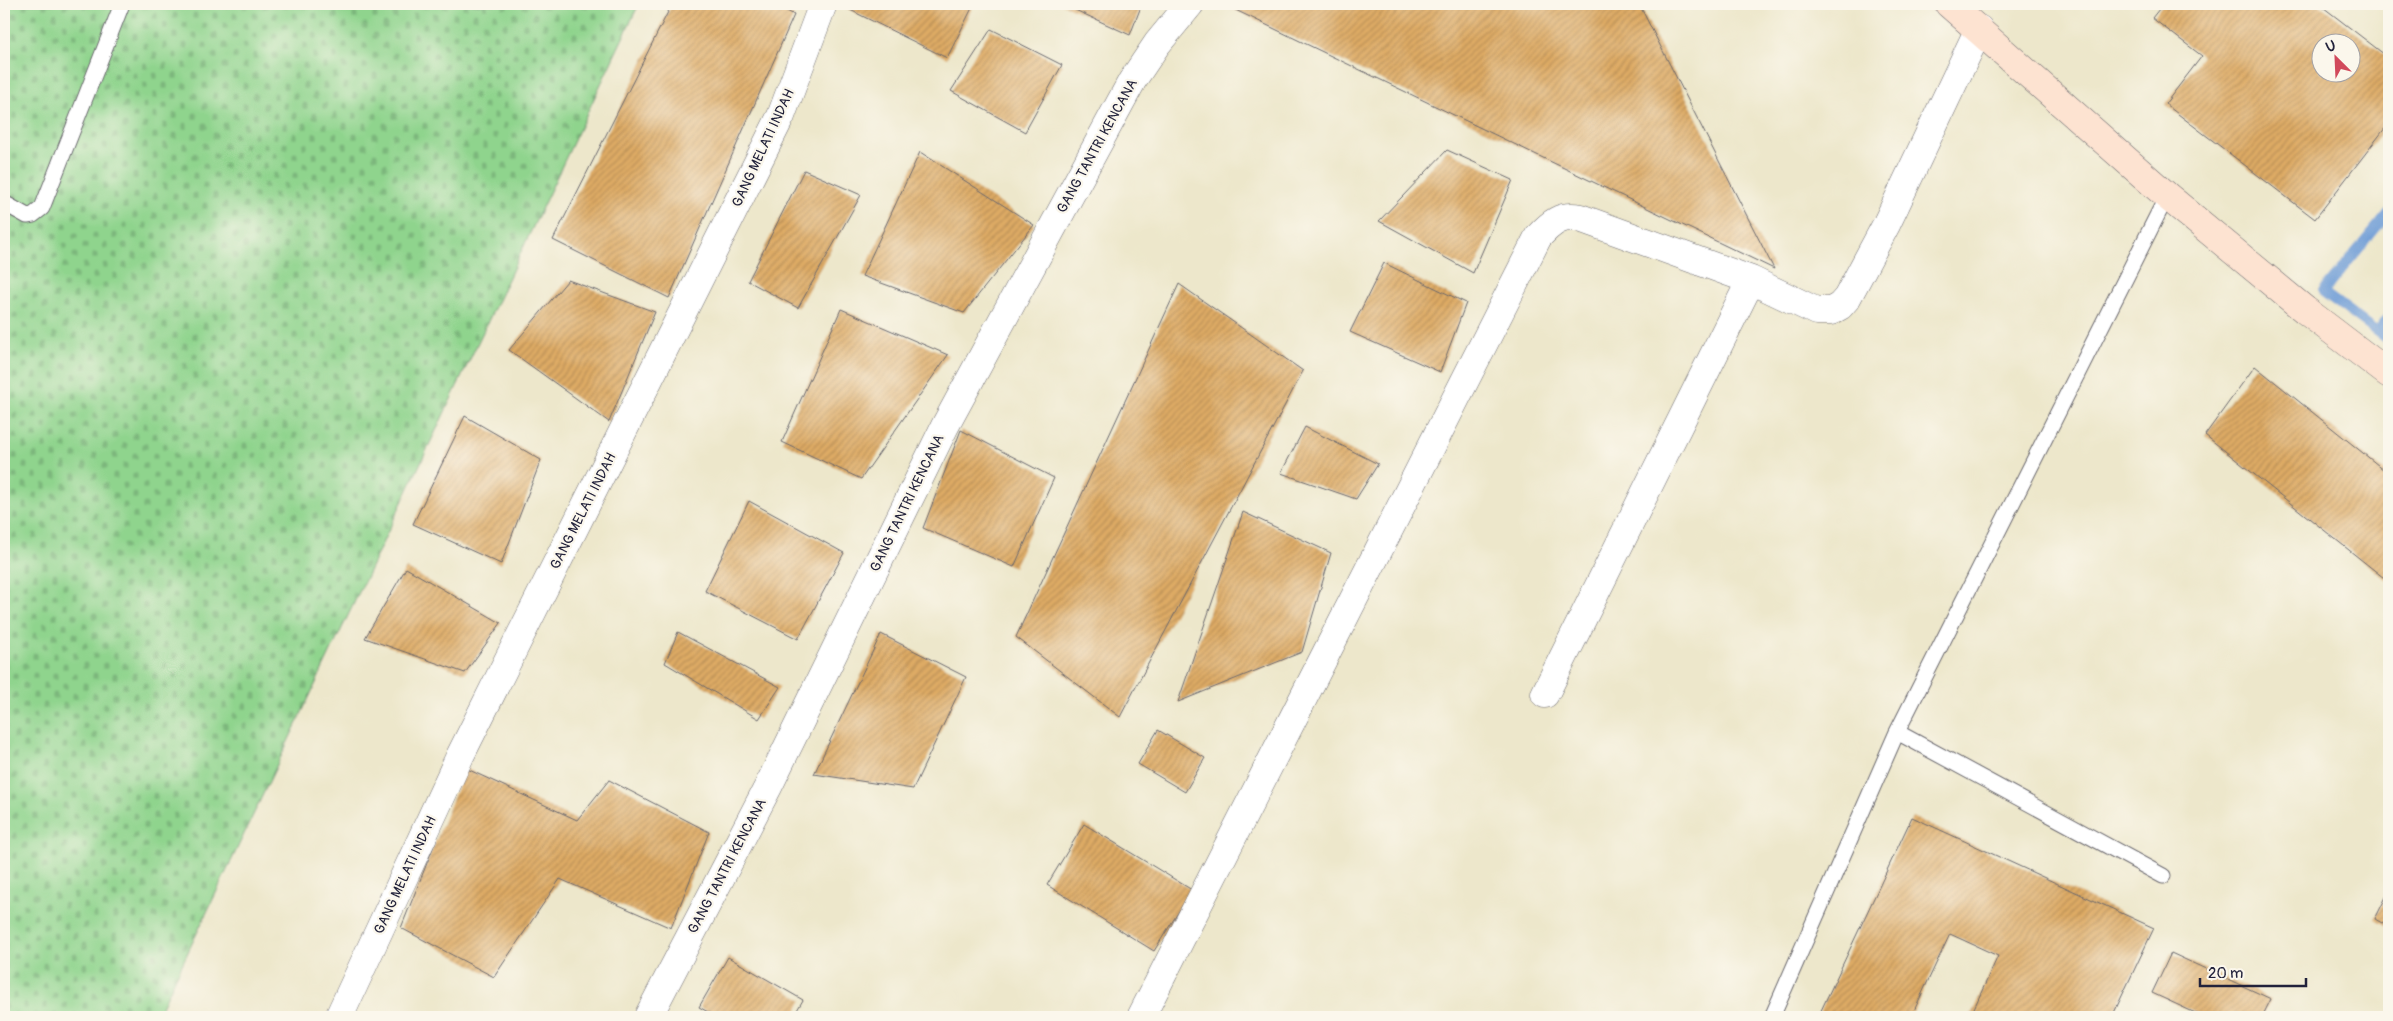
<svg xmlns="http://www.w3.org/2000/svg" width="2393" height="1021" font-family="Pangolin,sans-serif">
	<defs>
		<pattern id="cemetery-stones" width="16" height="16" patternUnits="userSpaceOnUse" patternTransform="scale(1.25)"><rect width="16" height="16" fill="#8fd48d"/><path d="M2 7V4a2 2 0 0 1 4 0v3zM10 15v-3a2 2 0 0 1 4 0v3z" fill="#7bb67b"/></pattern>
		<pattern id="building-hatch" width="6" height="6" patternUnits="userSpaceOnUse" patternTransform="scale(1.25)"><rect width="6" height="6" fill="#deab65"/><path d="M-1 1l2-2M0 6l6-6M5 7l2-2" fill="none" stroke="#b48b54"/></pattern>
	</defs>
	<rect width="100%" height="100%" fill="#fbf7ec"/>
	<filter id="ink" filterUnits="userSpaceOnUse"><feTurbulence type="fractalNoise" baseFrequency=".02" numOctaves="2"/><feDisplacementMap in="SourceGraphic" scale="10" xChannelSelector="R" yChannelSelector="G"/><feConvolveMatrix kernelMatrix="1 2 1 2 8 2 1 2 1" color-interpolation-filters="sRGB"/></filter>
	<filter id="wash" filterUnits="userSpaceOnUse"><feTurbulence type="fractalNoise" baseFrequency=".0096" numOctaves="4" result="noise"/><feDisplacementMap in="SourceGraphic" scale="20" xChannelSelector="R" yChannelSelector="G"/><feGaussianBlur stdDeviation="1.12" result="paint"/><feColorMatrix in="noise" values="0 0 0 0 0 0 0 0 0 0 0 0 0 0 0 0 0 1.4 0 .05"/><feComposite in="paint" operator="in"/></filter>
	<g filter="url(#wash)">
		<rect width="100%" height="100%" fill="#ede7cb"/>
		<!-- cemetery -->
		<path fill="url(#cemetery-stones)" stroke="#587b64" d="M4 4H639L157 1017H4Z"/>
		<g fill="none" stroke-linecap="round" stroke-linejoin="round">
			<!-- stream -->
			<path stroke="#6e9cd6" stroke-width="10" d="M2389 212 2323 292 2389 341
				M2377 332 2389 317"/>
		</g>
		<g id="blocks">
			<!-- building -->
			<path fill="url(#building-hatch)" fill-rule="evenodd" d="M672 4H775L794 15 669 298 553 240Z
				M838 4H974L947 58Z
				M1062 4H1142L1130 35Z
				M1223 4H1639L1774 269Z
				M2163 4H2319L2389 58V123L2315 219 2165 104 2202 56 2152 18ZM2320 42H2350V72H2320Z
				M991 29 1062 65 1025 132 951 91Z
				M1447 150 1513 180 1473 273 1379 221Z
				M920 152 1034 225 964 313 862 276Z
				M804 170 861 195 798 308 748 281Z
				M1384 263 1466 303 1440 372 1350 332Z
				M568 280 655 312 609 422 509 350Z
				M1179 284 1303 371 1120 717 1016 637Z
				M841 309 948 355 861 479 782 442Z
				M2255 366 2389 474V582L2205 435Z
				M465 416 541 460 501 564 413 524Z
				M1305 427 1378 464 1356 499 1281 473Z
				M961 430 1054 478 1014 567 923 528Z
				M749 501 844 553 798 639 705 591Z
				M1243 512 1331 553 1302 652 1178 702Z
				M406 568 501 623 465 673 365 638Z
				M678 632 780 687 759 719 665 663Z
				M881 634 966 677 913 789 814 774Z
				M1158 730 1205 758 1185 792 1138 764Z
				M465 768 577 820 609 780 709 832 671 928 560 879 494 977 401 928Z
				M1912 817 2154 928 2112 1017H1970L1998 956 1950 934 1911 1017H1818Z
				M1084 824 1192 890 1154 951 1047 885Z
				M2389 891V927L2375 919Z
				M2171 953 2271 999 2262 1017H2204L2152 993Z
				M728 957 803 1000 793 1017H717L699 1007Z"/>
		</g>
	</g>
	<g filter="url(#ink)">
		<use href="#blocks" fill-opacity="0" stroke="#69676d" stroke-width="1"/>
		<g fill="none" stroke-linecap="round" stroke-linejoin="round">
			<defs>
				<path id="service" d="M4 203 27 216 33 215 42 208 122 4
					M1897 732 2163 876
					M1772 1017 1897 732 2167 196"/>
				<path id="minor" d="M1545 694 1751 280
					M339 1017 460 756 781 116 823 4
					M648 1017 768 787 945 426 1132 81 1157 44 1190 4
					M1141 1017 1538 237C1551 223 1561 214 1580 218L1751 280 1816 311H1831L1840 306 1847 298 1886 225 1979 29"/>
				<path id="secondary" d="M1949 4 2167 196 2305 310 2389 374"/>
			</defs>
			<!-- service casing -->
			<use href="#service" stroke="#69676d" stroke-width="17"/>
			<!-- minor casing -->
			<use href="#minor" stroke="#69676d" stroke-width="29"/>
			<!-- secondary casing -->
			<use href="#secondary" stroke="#69676d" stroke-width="29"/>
			<!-- service -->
			<use href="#service" stroke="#fff" stroke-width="15"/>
			<!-- minor -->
			<use href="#minor" stroke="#fff" stroke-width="28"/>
			<!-- secondary -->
			<use href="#secondary" stroke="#fde3d1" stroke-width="28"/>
		</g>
	</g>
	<g text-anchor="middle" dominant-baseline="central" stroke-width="4.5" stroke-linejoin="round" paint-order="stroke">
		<!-- street labels -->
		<g font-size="14" fill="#22223b" stroke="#fbf7ec">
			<text transform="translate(1097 146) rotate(-61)">GANG TANTRI KENCANA</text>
			<text transform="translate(763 148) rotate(-65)">GANG MELATI INDAH</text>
			<text transform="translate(907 503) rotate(-64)">GANG TANTRI KENCANA</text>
			<text transform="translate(583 511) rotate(-63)">GANG MELATI INDAH</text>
			<text transform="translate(727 866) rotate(-62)">GANG TANTRI KENCANA</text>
			<text transform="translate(405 875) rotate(-65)">GANG MELATI INDAH</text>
		</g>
	</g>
	<!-- margin -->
	<rect width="2393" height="1021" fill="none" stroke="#fbf7ec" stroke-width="20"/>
	<!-- north arrow -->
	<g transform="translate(2336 58) rotate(336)"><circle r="24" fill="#fbf7ec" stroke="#a4a2a5"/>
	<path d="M0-4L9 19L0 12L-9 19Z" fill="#d1495b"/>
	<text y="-8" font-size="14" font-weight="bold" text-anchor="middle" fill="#22223b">U</text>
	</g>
	<!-- scale -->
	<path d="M2200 978v8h106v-8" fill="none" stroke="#22223b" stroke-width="2.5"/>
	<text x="2208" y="978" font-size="15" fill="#22223b" stroke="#fbf7ec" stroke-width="4" paint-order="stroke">20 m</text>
</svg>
